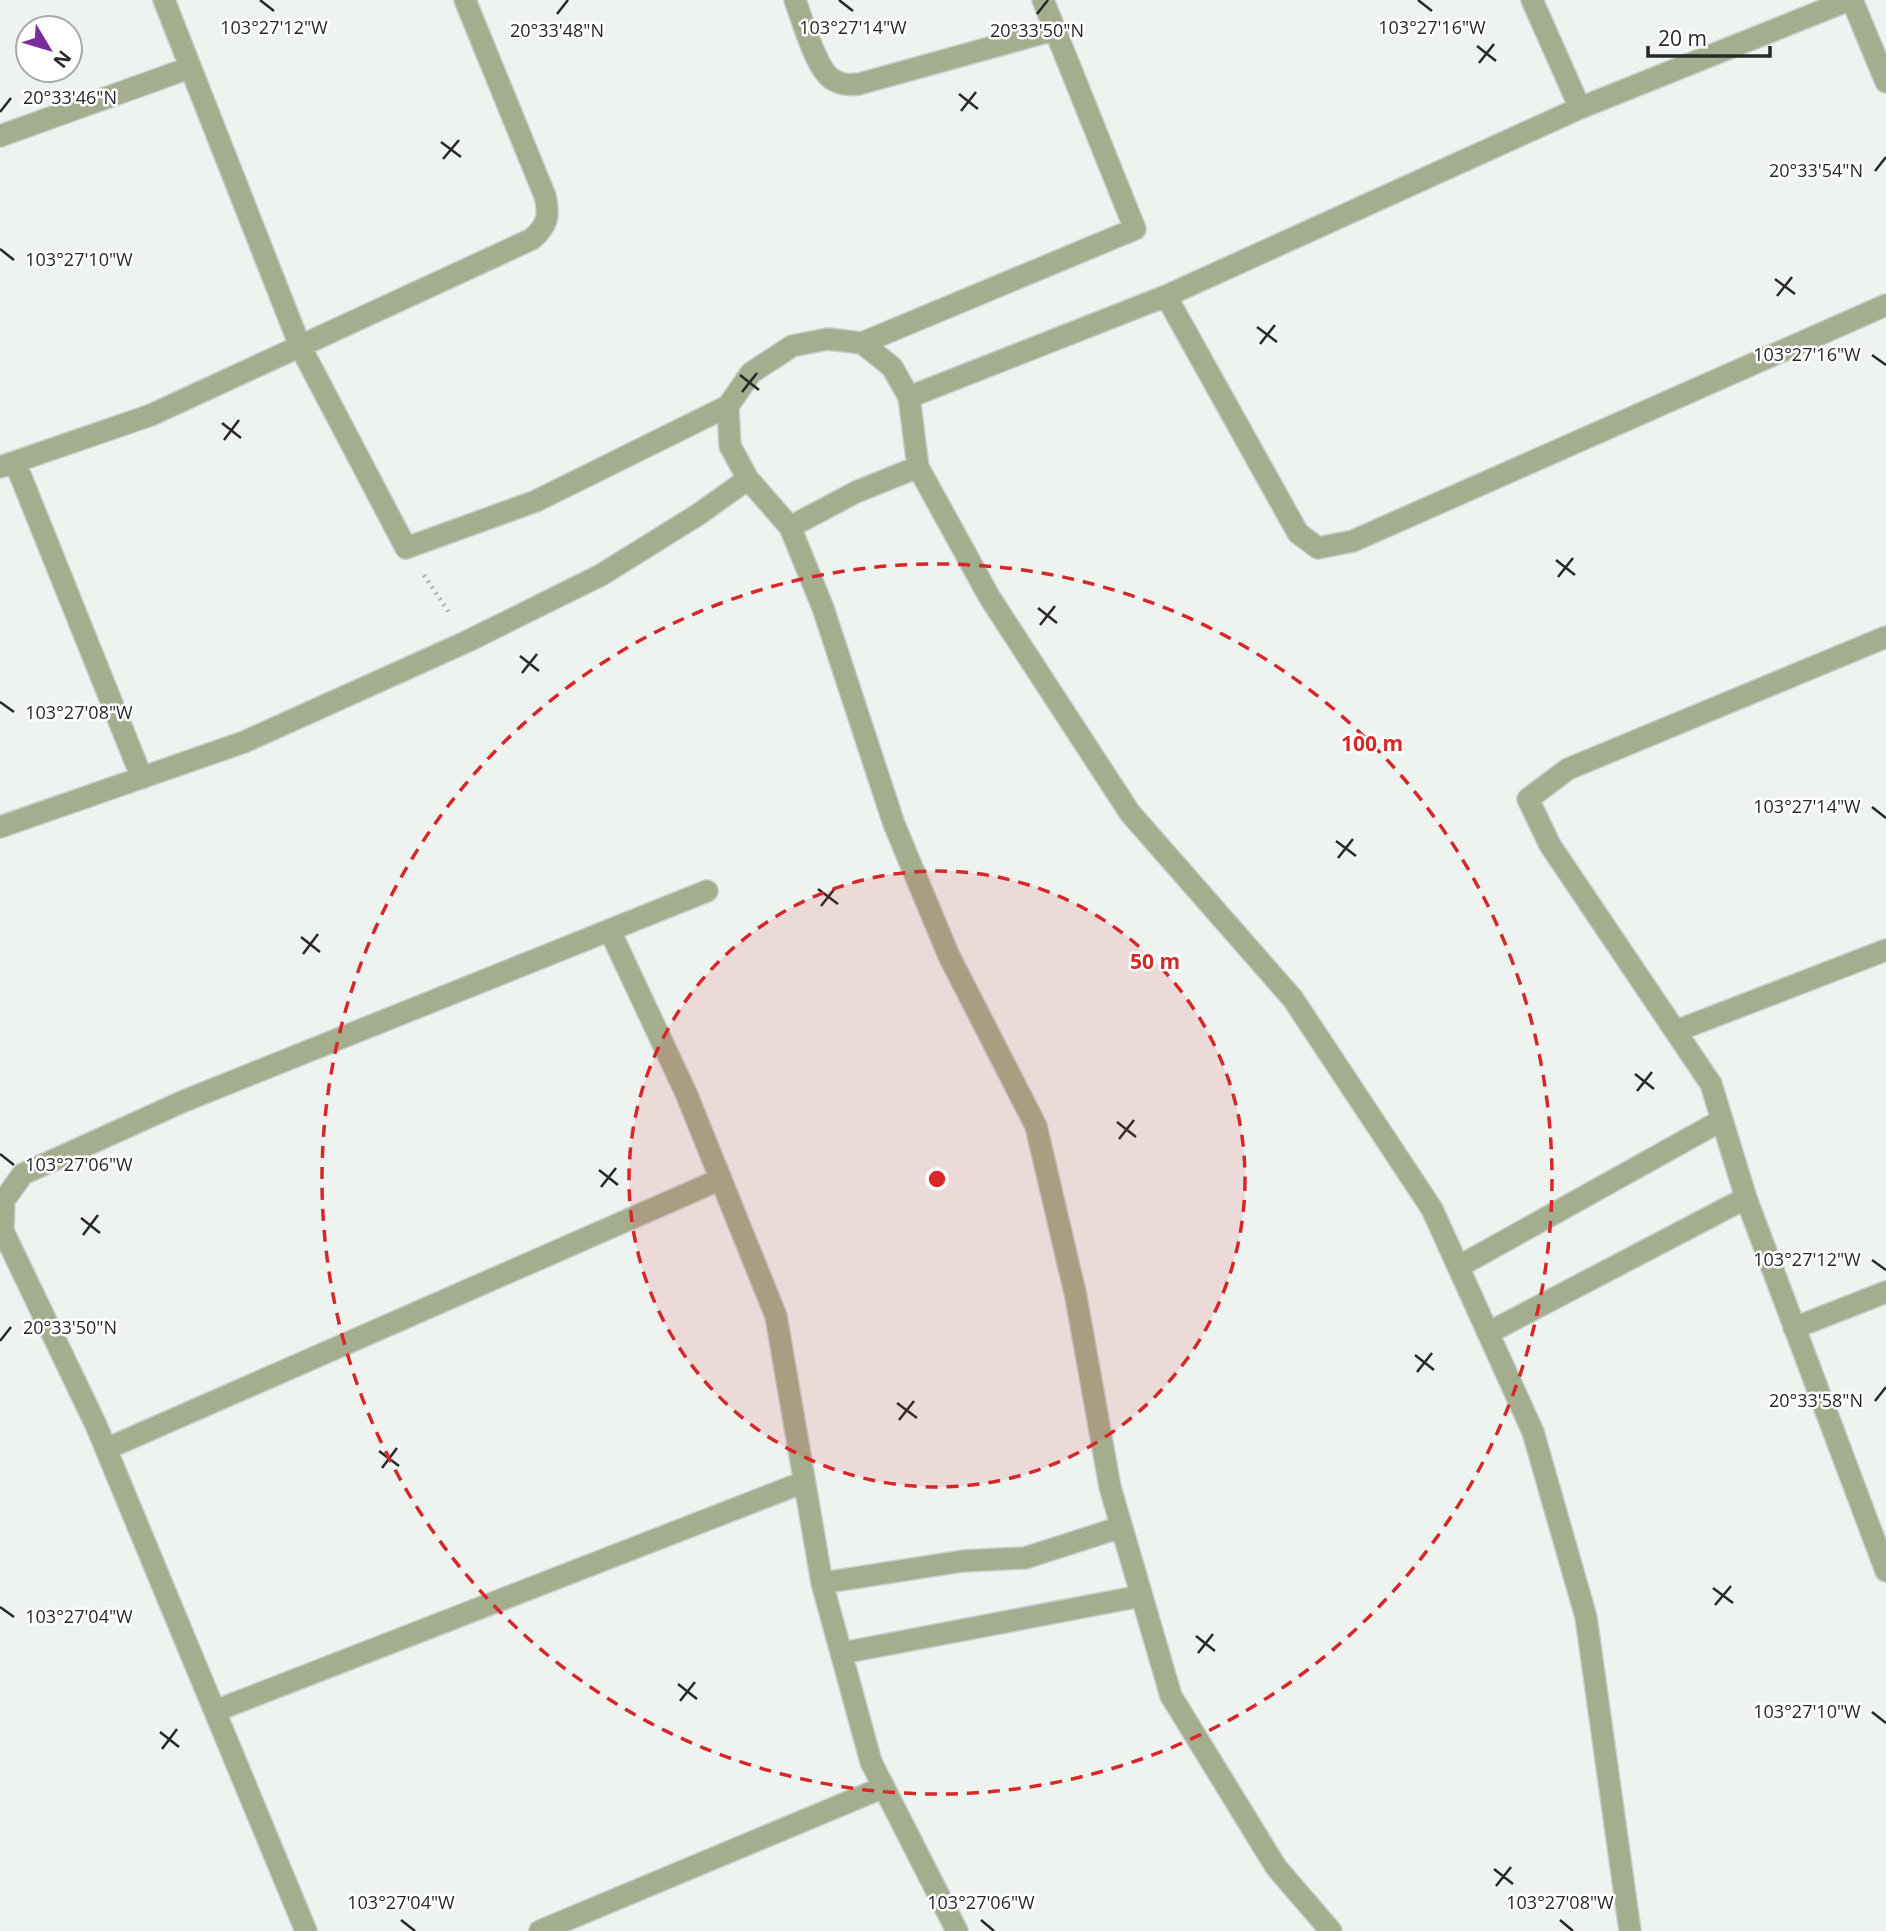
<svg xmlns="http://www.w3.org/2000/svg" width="1886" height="1931" font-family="'Open Sans',sans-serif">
	<rect width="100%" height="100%" fill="#eef3f0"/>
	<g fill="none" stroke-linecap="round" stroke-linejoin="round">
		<defs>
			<path id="minor" d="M164 0 300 346 406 548 536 501 728 406
				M795 0C802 19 816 69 832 79 841 85 849 85 859 84L1054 30
				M1532 0 1580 108
				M1852 0 1886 82
				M0 136 189 68
				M1166 296 1298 533 1318 548 1353 541 1886 305
				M862 343 1135 229 1043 0
				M909 397 1166 296 1580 108 1849 0
				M15 462 142 778
				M0 467 151 415 532 239C547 226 550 216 545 196L465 0
				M790 527 856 492 918 467
				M1886 637 1568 769 1528 799 1550 845 1711 1084 1746 1198 1886 1571
				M0 827 244 742 468 641 601 575 699 514 748 479
				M610 931 686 1093 776 1316 822 1583 871 1762 957 1931
				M1676 1031 1886 950
				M1458 1267 1722 1120
				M1794 1328 1886 1292
				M1488 1333 1746 1198
				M106 1449 721 1179
				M822 1583 963 1561 1025 1558 1121 1527
				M842 1653 1141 1596
				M215 1711 804 1482
				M306 1931 96 1425 3 1231 4 1200 23 1174 184 1101 707 891
				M540 1931 884 1787
				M1331 1931 1276 1867 1171 1696 1110 1487 1076 1297 1036 1126 949 956 894 824 823 608 790 527 748 479 730 446 728 406 751 373 792 346 828 339 862 343 892 367 909 397 918 467 990 598 1130 813 1293 999 1432 1209 1533 1432 1586 1617 1630 1931"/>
		</defs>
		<!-- minor casing -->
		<use href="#minor" stroke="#cacecc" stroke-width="24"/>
		<!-- path -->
		<path stroke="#afb3b1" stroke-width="4.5" stroke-dasharray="2 5" stroke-linecap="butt" d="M424 575 450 614"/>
		<!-- minor -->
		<use href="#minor" stroke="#a4ad8e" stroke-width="21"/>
	</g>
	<!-- ticks -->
	<path fill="none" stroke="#272827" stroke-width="2.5" d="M260 0 274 11M839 0 853 11M1418 0 1432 11M557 14 568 0M1037 14 1048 0M1477 46 1496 61M1479 63 1494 44M959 94 978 109M961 111 976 92M0 112 11 98M441 142 461 157M443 159 459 140M1875 171 1886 157M0 249 14 260M1775 279 1795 294M1777 296 1792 277M1257 327 1277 342M1260 344 1275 325M1872 355 1886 365M740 375 759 390M742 392 757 373M222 423 241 438M224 440 239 420M1556 560 1575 575M1558 577 1573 558M1038 608 1057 623M1040 625 1055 606M520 656 539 671M522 673 537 654M0 702 14 712M1872 807 1886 818M1336 841 1356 856M1338 858 1353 839M818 889 838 904M821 906 836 887M301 937 320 952M303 954 318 934M1635 1074 1654 1089M1637 1091 1652 1072M1117 1122 1136 1137M1119 1139 1134 1120M0 1154 14 1165M599 1170 618 1185M601 1187 616 1168M81 1218 100 1233M83 1235 98 1215M1872 1260 1886 1270M0 1341 11 1327M1415 1355 1434 1370M1417 1372 1432 1353M1875 1401 1886 1387M897 1403 917 1418M899 1420 914 1401M379 1451 399 1466M382 1468 397 1448M1713 1588 1733 1603M1715 1605 1731 1586M0 1607 14 1617M1196 1636 1215 1651M1198 1653 1213 1634M678 1684 697 1699M680 1701 695 1682M1872 1712 1886 1723M160 1732 179 1747M162 1749 177 1729M1494 1869 1513 1884M1496 1886 1511 1867M401 1920 415 1931M981 1920 994 1931M1560 1920 1573 1931"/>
	<!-- distance rings -->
	<circle cx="937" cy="1179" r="308" fill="#d62828" fill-opacity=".12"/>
	<g fill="none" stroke="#d62828" stroke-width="3.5" stroke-dasharray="12 9">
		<circle cx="937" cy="1179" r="308"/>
		<circle cx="937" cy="1179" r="615"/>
	</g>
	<g font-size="18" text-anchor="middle" fill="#272827" stroke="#fff" stroke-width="5" stroke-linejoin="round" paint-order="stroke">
		<text x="274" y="34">103°27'12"W</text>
		<text x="853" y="34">103°27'14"W</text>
		<text x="1432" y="34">103°27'16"W</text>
		<text x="557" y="37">20°33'48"N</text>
		<text x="1037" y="37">20°33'50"N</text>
		<text x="70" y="104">20°33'46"N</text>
		<text x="1816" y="177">20°33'54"N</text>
		<text x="79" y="266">103°27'10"W</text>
		<text x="1807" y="361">103°27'16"W</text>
		<text x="79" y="719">103°27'08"W</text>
		<text x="1807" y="813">103°27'14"W</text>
		<text x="79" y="1171">103°27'06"W</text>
		<text x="1807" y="1266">103°27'12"W</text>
		<text x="70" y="1334">20°33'50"N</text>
		<text x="1816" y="1407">20°33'58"N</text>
		<text x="79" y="1623">103°27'04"W</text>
		<text x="1807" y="1718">103°27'10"W</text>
		<text x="401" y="1909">103°27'04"W</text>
		<text x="981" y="1909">103°27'06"W</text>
		<text x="1560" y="1909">103°27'08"W</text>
	</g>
	<circle cx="937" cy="1179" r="10" fill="#d62828" stroke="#fff" stroke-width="3.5"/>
	<g font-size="21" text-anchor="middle" font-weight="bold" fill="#d62828" stroke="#fff" stroke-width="5" stroke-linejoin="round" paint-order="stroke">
		<text x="1372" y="751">100 m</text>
		<text x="1155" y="969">50 m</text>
	</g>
	<!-- north arrow -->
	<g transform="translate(49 49) rotate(128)"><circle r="33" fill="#ffffff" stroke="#a9a9a9" stroke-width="2"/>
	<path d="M0-5L12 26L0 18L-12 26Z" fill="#7a2b9c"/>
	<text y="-10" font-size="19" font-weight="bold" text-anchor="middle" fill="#272827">N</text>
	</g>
	<!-- scale -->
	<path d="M1648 46v10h122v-10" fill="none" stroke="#272827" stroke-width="3.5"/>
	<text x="1658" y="46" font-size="21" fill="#272827" stroke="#ffffff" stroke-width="5" paint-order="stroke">20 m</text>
</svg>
